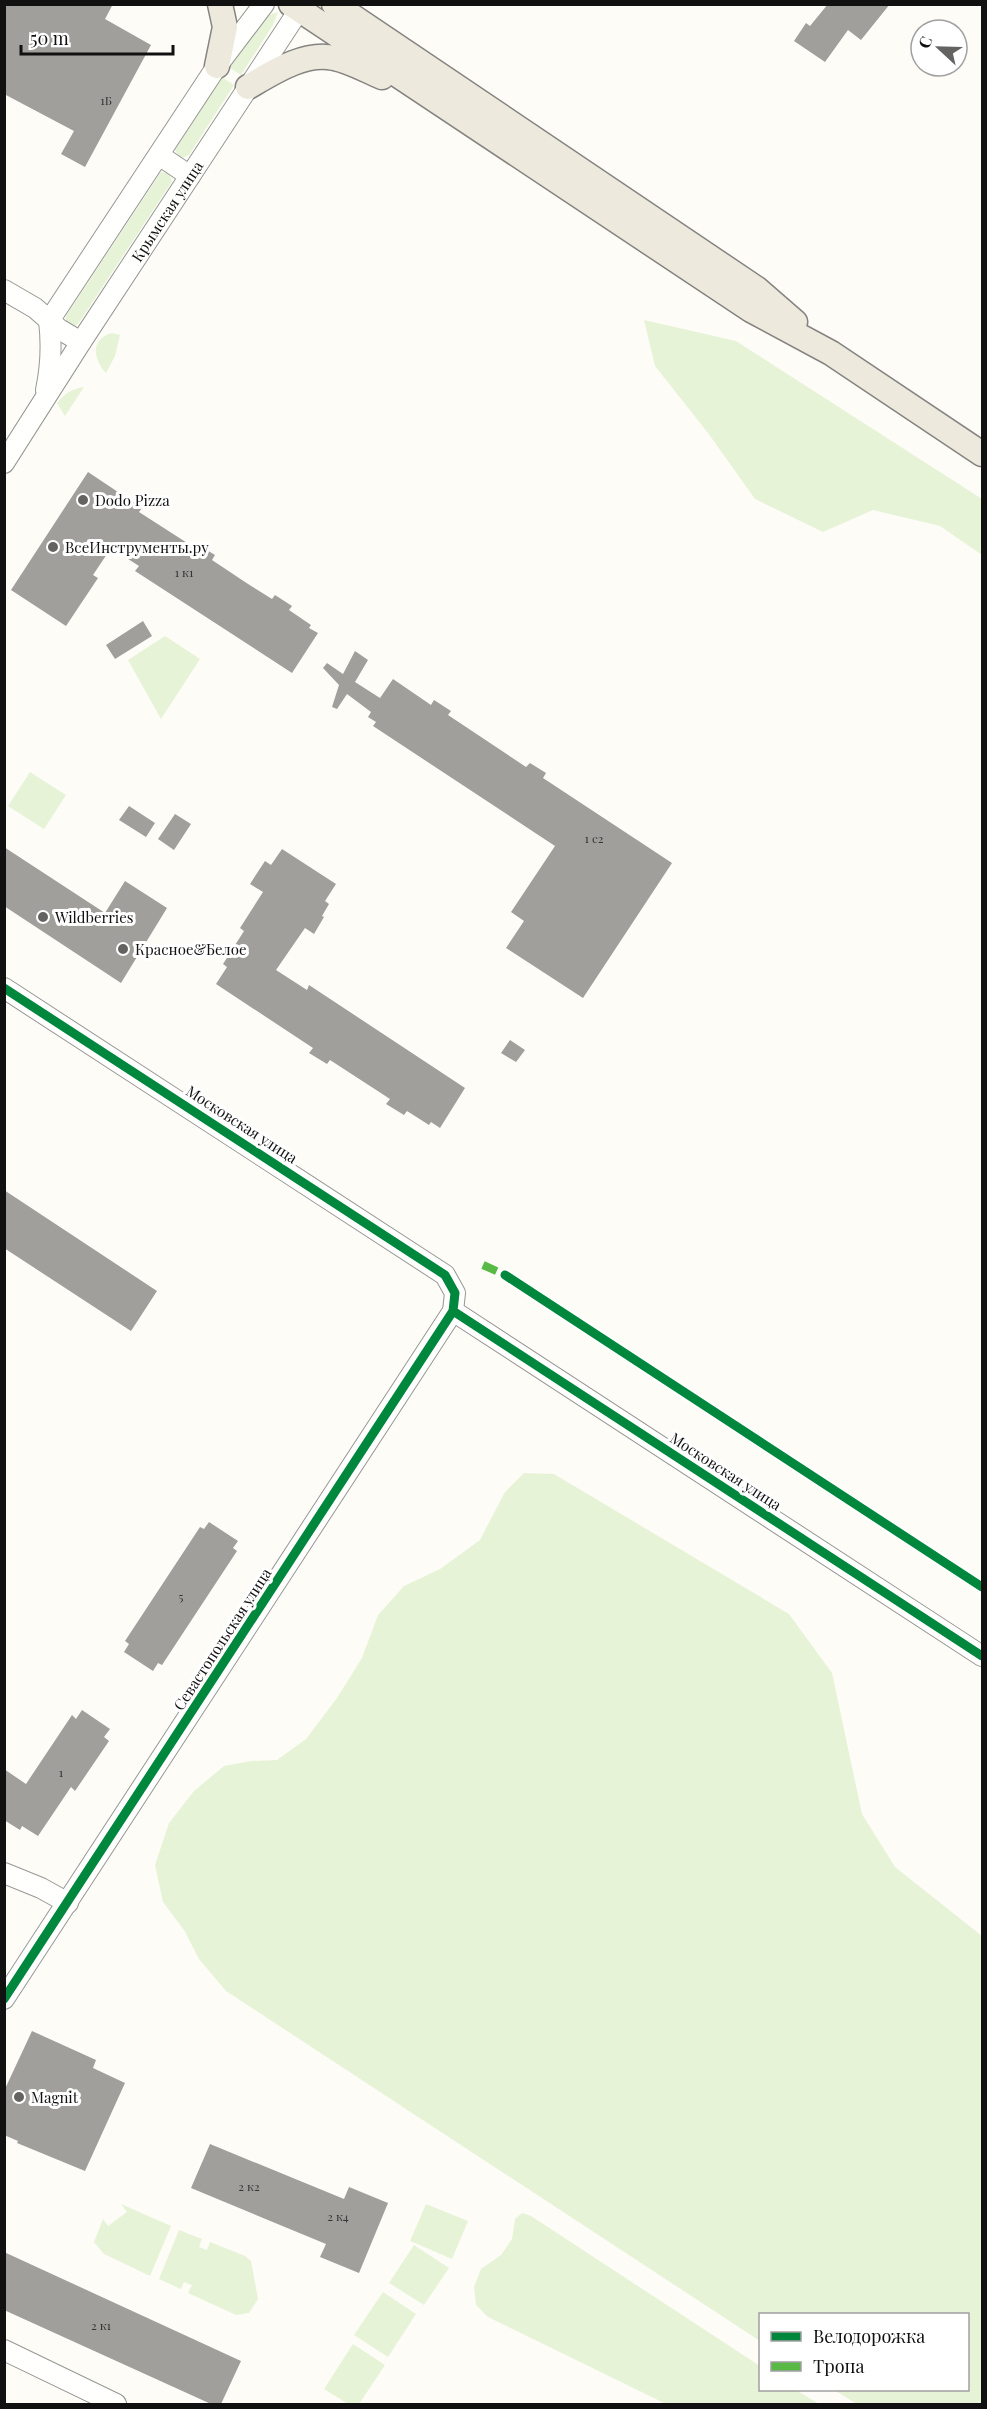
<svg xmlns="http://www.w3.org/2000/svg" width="987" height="2409" font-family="'Playfair Display',serif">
	<rect width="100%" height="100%" fill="#fdfcf7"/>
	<!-- green -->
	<path fill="#e7f3d7" d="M278 12 273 25 241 75 228 67 267 16Z
		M222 77 234 85 189 155 182 158 179 157 175 150 177 147Z
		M161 172 168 173 172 180 171 183 78 324 72 327 66 323V316Z
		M644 320 736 341 982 499V555L940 526 873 510 823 532 755 499 708 433 655 366Z
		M112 333 120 335 115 356 106 373C93 359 90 339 112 333Z
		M84 387 65 416 57 403C65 393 72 389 84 387Z
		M165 636 200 659 161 719 128 660Z
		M30 772 66 795 44 829 8 806Z
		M524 1473 554 1474 789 1614 832 1673 862 1814 895 1867 982 1936V2404H857L834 2390H968V2314H760V2341L226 1991 199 1959 184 1930 163 1902 155 1865 169 1823 194 1791 224 1766 251 1761 277 1760 306 1739 337 1698 362 1658 378 1615 404 1586 440 1569 480 1540 505 1492Z
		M121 2204 171 2226 150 2276 104 2254 94 2242 103 2219 108 2226 127 2212Z
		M426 2204 468 2221 452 2259 410 2241Z
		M522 2213 531 2216 760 2366V2390H796L819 2404H666L488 2317 476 2305 474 2287 481 2269 501 2255 512 2239 515 2219Z
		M179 2230 202 2239 199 2247 207 2250 210 2242 245 2256 251 2261 258 2299 249 2313 236 2315 188 2293 192 2285 184 2282 181 2289 159 2279Z
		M414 2245 449 2268 424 2305 389 2283Z
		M383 2292 416 2314 388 2357 354 2335Z
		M353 2344 385 2365 359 2404H348L324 2389Z"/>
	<!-- building -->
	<path fill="#a19f9c" d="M4 4H113L105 19 151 45 85 167 61 154 74 131 4 94Z
		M828 4H890L861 40 848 30 825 62 794 41 806 23 810 26Z
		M88 472 142 508 139 512 195 548 197 544 215 555 212 560 245 582 272 599 275 595 292 606 289 610 311 625 309 628 318 633 292 673 135 571 139 566 111 548 93 575 98 578 66 626 11 590Z
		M143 621 152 636 115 659 106 645Z
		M355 651 368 660 355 682 380 698 393 679 431 705 434 700 451 711 448 715 526 767 530 763 546 773 543 778 672 863 583 998 506 948 524 921 511 912 555 846 373 726 376 722 368 717 371 712 347 694 337 709 332 707 339 685 323 668 327 663 343 674Z
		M129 806 155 823 146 837 119 820Z
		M175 814 191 824 174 850 158 839Z
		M4 847 105 913 125 881 167 908 121 983 4 906Z
		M282 849 336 884 325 901 329 904 322 916 324 917 314 934 305 928 276 970 307 990 309 985 465 1088 440 1128 431 1122 429 1125 407 1111 404 1115 386 1104 390 1099 330 1060 327 1064 309 1053 313 1048 216 984 227 967 223 964 244 931 240 928 263 892 250 884 265 861 271 865Z
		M510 1040 525 1050 516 1062 501 1053Z
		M4 1190 157 1291 131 1331 4 1248Z
		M209 1522 238 1541 233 1548 237 1551 162 1665 158 1663 153 1671 124 1652 129 1644 125 1641 200 1527 204 1529Z
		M82 1710 110 1729 104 1737 109 1741 75 1791 71 1787 38 1836 22 1826 20 1830 4 1820V1769L26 1784 72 1715 76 1719Z
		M32 2031 96 2060 93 2068 125 2083 85 2171 17 2143 18 2141 4 2135V2091Z
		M210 2144 344 2199 349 2187 388 2203 359 2273 320 2257 326 2244 191 2188Z
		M4 2252 241 2361 221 2404H211L4 2310Z"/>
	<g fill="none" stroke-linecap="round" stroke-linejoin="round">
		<defs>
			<g id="minor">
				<path d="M159 155 190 176"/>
				<path d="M4 290 35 308 59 329 81 342"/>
				<path d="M46 390C51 366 52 345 49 321L217 66 264 4"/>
				<path id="s1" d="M4 463 81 342 299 10"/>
				<path d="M4 988 445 1275 455 1293 453 1311 4 1999"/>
				<path d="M453 1311 982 1656"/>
				<path d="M4 1873 41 1888 68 1903"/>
				<path d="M4 2350 116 2404"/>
			</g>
			<path id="major" d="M291 4 751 310 831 353 982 454
				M334 4 757 289 795 322
				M217 66 225 27 220 4
				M248 87C272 73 305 51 334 58 350 61 367 71 382 77"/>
		</defs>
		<!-- minor casing -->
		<use href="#minor" stroke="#979795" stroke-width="22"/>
		<!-- major casing -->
		<use href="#major" stroke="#858482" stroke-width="27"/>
		<!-- minor -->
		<use href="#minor" stroke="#fffffe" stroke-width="20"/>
		<!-- major -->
		<use href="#major" stroke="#ede9dc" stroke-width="24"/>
		<!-- quiet -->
		<path stroke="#58b947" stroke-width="8" stroke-dasharray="15 8" stroke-linecap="butt" d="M483 1265 505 1275"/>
		<defs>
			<path id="cycleway" d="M4 988 445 1275 455 1293 453 1311 4 1999
				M505 1275 982 1587
				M453 1311 982 1656"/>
		</defs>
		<!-- cycleway casing -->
		<use href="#cycleway" stroke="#fff" stroke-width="13"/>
		<!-- cycleway -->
		<use href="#cycleway" stroke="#00873e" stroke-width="9"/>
	</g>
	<!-- markers -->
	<g fill="#646362" stroke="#fff" stroke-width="2">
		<circle cx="83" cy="500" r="6"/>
		<circle cx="53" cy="547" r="6"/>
		<circle cx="43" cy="917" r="6"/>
		<circle cx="123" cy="949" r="6"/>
		<circle cx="19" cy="2097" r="6"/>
	</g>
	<g text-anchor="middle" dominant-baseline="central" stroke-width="6" stroke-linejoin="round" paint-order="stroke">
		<!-- number labels -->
		<g font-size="12" fill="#353434">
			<text x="106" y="100">1Б</text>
			<text x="184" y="572">1 к1</text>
			<text x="594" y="838">1 с2</text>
			<text x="181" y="1596">5</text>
			<text x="61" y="1772">1</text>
			<text x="249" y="2186">2 к2</text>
			<text x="338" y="2216">2 к4</text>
			<text x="101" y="2325">2 к1</text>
		</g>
		<!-- street labels -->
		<g font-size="15" fill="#111" stroke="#fff">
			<text stroke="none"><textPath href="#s1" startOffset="300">Крымская улица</textPath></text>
			<text transform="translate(242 1124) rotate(33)">Московская улица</text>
			<text transform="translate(726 1471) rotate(33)">Московская улица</text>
			<text transform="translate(222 1639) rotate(-57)">Севастопольская улица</text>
		</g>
		<!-- poi labels -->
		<g font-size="15" fill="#111" stroke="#fff" text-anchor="start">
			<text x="95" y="500">Dodo Pizza</text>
			<text x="65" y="547">ВсеИнструменты.ру</text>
			<text x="55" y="917">Wildberries</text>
			<text x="135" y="949">Красное&amp;Белое</text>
			<text x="31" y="2097">Magnit</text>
		</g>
	</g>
	<!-- border -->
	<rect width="987" height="2409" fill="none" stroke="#111111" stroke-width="12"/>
	<!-- legend -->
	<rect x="759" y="2313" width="210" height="78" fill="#ffffff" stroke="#a0a0a0" stroke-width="1.5"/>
	<rect x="771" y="2332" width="30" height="9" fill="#00873e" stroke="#a0a0a0" stroke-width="1.5"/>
	<text x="813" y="2343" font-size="18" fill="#111111">Велодорожка</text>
	<rect x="771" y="2362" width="30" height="9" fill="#58b947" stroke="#a0a0a0" stroke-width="1.5"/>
	<text x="813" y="2373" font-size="18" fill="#111111">Тропа</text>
	<!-- north arrow -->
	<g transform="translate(939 48) rotate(292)"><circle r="28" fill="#ffffff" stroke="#a0a0a0" stroke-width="1.5"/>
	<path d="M0-4.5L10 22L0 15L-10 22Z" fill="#646362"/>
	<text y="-9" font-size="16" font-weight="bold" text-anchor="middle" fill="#111111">С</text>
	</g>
	<!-- scale -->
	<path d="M21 45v9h152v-9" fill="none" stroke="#111111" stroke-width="3"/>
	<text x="30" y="45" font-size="18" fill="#111111" stroke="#ffffff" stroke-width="4.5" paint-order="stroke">50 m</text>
</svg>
